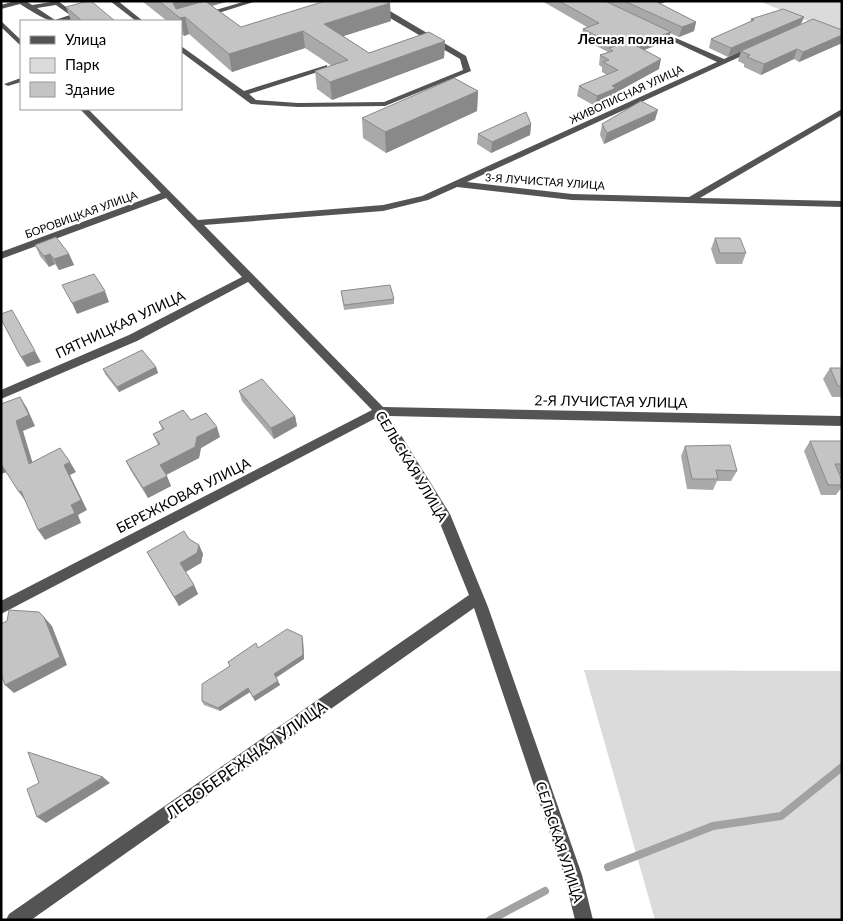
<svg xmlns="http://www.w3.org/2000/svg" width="843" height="921" font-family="Lato,sans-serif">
	<rect width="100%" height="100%" fill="#fff"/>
	<!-- green -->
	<path fill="#dbdbdb" d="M759 1H842V35Z
		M584 670 842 671V920H655Z"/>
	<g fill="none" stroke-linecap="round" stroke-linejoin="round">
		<!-- stream -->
		<path stroke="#a2a2a2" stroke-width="8" d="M608 867 713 826 781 816 842 767
			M490 920 545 891"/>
		<!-- minor -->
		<path fill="#545454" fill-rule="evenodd" d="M15 1H26L32 5 58 1 78 16C57 30 39 16 20 4L1 9V5ZM56 5 70 15 55 20 37 8Z
			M110 1H118L143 21H136Z
			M246 1H257L183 24 181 25V21H179Z
			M361 1H373L466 56 471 71 385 106 298 107 251 104 181 52V46L244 91 327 65V69L249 94 256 100 298 103 384 102 463 70 460 59Z
			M1 21 21 40V46L1 27Z
			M655 29 724 59 752 46 759 48 467 182 572 194 689 197 842 109V115L700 198 842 201V207L572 200 457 187 428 200 383 211 204 225 383 407 842 416V426L389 416 450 514 488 607 582 875 593 920H575L564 875 474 608 31 920H6L9 914 469 595 437 516 378 417 1 614V601L372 410 248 282 137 341 1 399V390L129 335 242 277 166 198 1 259V252L161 193 80 109H88L198 220 383 205 422 196 717 62 653 32 651 31Z
			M21 78V82L8 86 4 84Z"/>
	</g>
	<!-- wall -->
	<path fill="#a9a9a9" d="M142 1H229L212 6 241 27 391 21 343 36 369 53 445 41 444 58 332 100 317 89 315 71 332 66 305 48 232 72 189 34 184 36 181 33V21H167Z
		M542 1H667L660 4 696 22 694 31 679 37 670 33 668 41 644 50 659 69 615 93 614 98 595 106 577 96 579 86 607 75 602 72V67L599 65 600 55 608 52 581 38 583 29 587 27Z
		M66 7 115 21H71Z
		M804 17 801 25 842 30V43L799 62 794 59 761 75 744 67V64L738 61 741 51 764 41 728 57 709 48 711 39 750 22 751 19Z
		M478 91 477 111 386 153 363 138 362 118Z
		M655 120 604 144 600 135 602 124Z
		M531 124 530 135 491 153 477 144 478 134Z
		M715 238 746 253 742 264H716L711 249Z
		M35 245 69 254 74 265 59 270 55 264 49 267 40 256Z
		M341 291 394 299V304L344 310Z
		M156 367 158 373 119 392 105 374 103 369Z
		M830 368H842V397H832L823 379Z
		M239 391 295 416 297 426 274 439 242 401Z
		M191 420 220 437 201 448 199 458 166 475 171 486 148 498 131 471 126 461 158 445 153 434 162 429 159 422Z
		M810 441H842V474H839L842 480V487L836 495H821L804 451Z
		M685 446 737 471 731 481H717L713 490 687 489 681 456Z
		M189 539 199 545 203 554 201 563 186 572 194 585 198 594 179 606 147 552Z
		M303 640 304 659 276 678 280 685 255 701 250 692 220 711 204 705 202 701 230 666 228 662 258 648Z"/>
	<!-- shaded-wall -->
	<path fill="#898989" d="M179 1H229L200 9 185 17 189 34 184 36 181 21 180 18 176 15 173 3Z
		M651 1H667L649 9Z
		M390 3 391 21 325 42 324 24Z
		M804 17 800 25 728 57 731 48Z
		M696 22 694 31 679 37 682 27Z
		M303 31 305 48 232 72 229 54Z
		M671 32 668 41 633 54 635 45Z
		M842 35V43L799 62 803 52Z
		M445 41 444 58 332 100 330 82Z
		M797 49 794 59 761 75 764 64Z
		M661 59 659 69 615 93 614 98 595 106 597 96 612 86Z
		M478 91 477 111 386 153 385 132Z
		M658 110 655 120 604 144 607 133Z
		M531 124 530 135 491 153 492 142Z
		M50 254 55 264 49 267 44 256Z
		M69 254 74 265 59 270 54 259Z
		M105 291 109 302 77 314 72 303Z
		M35 351 41 362 27 367 21 357Z
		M156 367 158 373 119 392 117 387Z
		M20 397 27 408 35 426 23 431 36 474 29 464 16 421Z
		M295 416 297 426 274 439 271 428Z
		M217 427 220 437 201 448 199 458 164 476 160 465 197 437Z
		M70 462 76 472 70 475 87 510 78 515 81 523 45 540 38 530 64 465Z
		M1 464 7 472 1 474Z
		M167 476 171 486 148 498 143 488Z
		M21 491 26 502 19 492Z
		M199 545 203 554 201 563 185 572 180 563Z
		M194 585 198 594 179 606 174 597Z
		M44 617 52 626 67 665 14 693 5 685Z
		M302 636 303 640 304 659 275 678 274 674Z
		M278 681 280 685 255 701 253 697Z
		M248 688 250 692 220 711 218 708Z
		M103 777 110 783 46 823 37 817Z"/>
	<!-- building -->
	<path fill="#c4c4c4" stroke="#898989" d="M88 1H91L115 21H82L66 7Z
		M159 1H179L173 3 176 9 205 1 241 27 325 1H386L390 3 324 24 369 53 429 32 445 41 330 82 315 71 348 60 303 31 229 54 185 17 180 18Z
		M559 1H605L671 32 635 45 661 59 612 86 616 88 597 96 579 86 618 70 603 62 609 60 600 55 613 51 609 48 616 46 583 29 599 23Z
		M624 1H655L696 22 682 27Z
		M783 9 804 17 731 48 711 39 754 20 751 19Z
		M813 19 842 30V35L803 52 797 49 764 64 747 57 750 55 741 51Z
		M454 78 478 91 385 132 362 118Z
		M641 101 658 110 607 133 602 124Z
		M526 112 531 124 492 142 478 134Z
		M56 237 69 254 54 259 50 254 44 256 35 245Z
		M715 238H740L746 253H720Z
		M94 274 105 291 72 303 62 285Z
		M390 285 394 299 344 305 341 291Z
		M12 310 35 351 21 357 1 319V314Z
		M142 350 156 367 117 387 103 369Z
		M830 368H842V386H838Z
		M262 379 295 416 271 428 239 391Z
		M20 397 29 415 16 421 29 464 60 448 70 462 64 465 81 500 71 505 75 513 38 530 21 491 19 492 1 464V404Z
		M183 410 191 420 206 413 217 427 197 437 195 447 160 465 167 476 143 488 126 461 160 444 153 434 164 429 159 422Z
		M810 441H842V464H835L842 480V485H828Z
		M730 445 737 471 716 470 718 479H692L685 446Z
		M184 531 189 539 199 545 197 553 180 563 194 585 174 597 147 552Z
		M9 610 39 612 44 617 60 657 5 685 1 674V624L7 621Z
		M287 629 302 636 303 655 274 674 278 681 253 697 248 688 218 708 202 701V684L230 666 228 662 256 643 258 648Z
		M28 752 103 777 37 817 27 789 39 783Z"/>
	<g text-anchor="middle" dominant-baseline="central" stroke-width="4.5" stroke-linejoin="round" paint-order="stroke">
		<!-- far-street labels -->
		<g font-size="11" fill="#000" stroke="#fff">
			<text transform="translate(626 94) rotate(-25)">ЖИВОПИСНАЯ УЛИЦА</text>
			<text transform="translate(545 181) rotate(4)">3-Я ЛУЧИСТАЯ УЛИЦА</text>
			<text transform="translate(81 214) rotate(-20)">БОРОВИЦКАЯ УЛИЦА</text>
		</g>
		<!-- far-quarter labels -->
		<g font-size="14" font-weight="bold" fill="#000" stroke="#fff">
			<text x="626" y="38">Лесная поляна</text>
		</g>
		<!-- street labels -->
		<g font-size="14" fill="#000" stroke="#fff">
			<text transform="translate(120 324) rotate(-25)">ПЯТНИЦКАЯ УЛИЦА</text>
			<text transform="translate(611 401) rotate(1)">2-Я ЛУЧИСТАЯ УЛИЦА</text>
			<text transform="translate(412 466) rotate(59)">СЕЛЬСКАЯ УЛИЦА</text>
			<text transform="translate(183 495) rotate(-27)">БЕРЕЖКОВАЯ УЛИЦА</text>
			<text transform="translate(560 842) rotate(72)">СЕЛЬСКАЯ УЛИЦА</text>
		</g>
		<!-- near-street labels -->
		<g font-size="16" fill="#000" stroke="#fff">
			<text transform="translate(246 759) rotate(-35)">ЛЕВОБЕРЕЖНАЯ УЛИЦА</text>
		</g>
	</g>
	<!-- border -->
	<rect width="843" height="921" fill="none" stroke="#000000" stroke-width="5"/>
	<!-- legend -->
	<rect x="20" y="20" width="162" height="90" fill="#ffffff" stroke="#999999"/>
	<rect x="30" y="36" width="25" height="8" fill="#545454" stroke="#999999"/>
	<text x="65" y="45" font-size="15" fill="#000000">Улица</text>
	<rect x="30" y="58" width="25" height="15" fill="#dbdbdb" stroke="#999999"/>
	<text x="65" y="70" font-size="15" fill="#000000">Парк</text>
	<rect x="30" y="82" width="25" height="15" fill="#c4c4c4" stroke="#999999"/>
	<text x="65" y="95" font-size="15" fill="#000000">Здание</text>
</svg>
